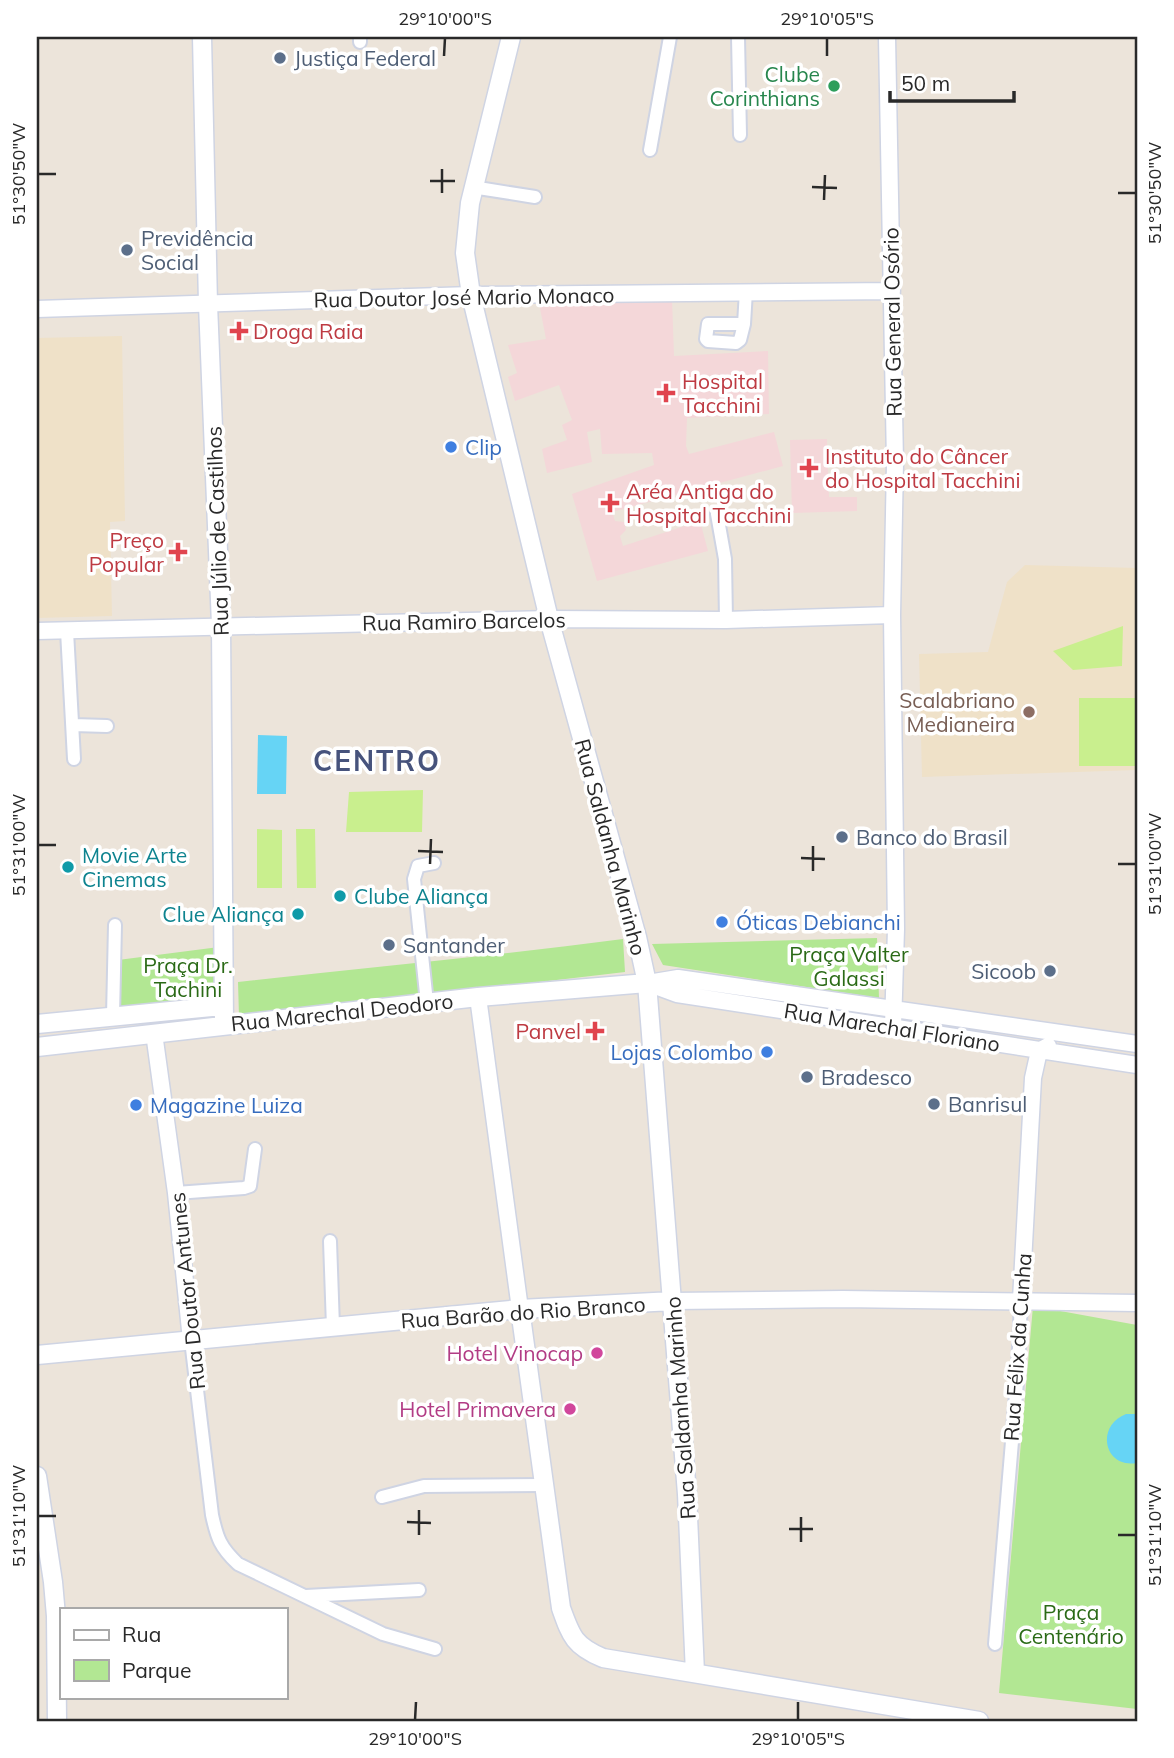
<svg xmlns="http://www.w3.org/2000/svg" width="1174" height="1758" font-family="Mulish,sans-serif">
	<rect width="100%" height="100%" fill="#ece4da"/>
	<!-- education -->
	<path fill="#efe1c8" d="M122 336 125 521 110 522 112 616 37 618V338Z
		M1025 565 1137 568V770L922 777 919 654 988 652 1007 582Z"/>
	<!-- medical -->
	<path fill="#f4d7d9" d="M672 298 674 356 768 351 769 414 687 418 686 446 689 454 774 432 783 466 612 512 615 521 624 522 626 530 620 536 623 546 700 521 708 551 597 581 572 494 654 465 652 453 602 454 600 429 587 432 592 462 547 473 542 449 567 440 562 425 572 420 559 385 515 401 508 377 517 373 508 345 546 339 539 303Z
		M827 439 829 497H857V511L792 513 790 440Z"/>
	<!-- green -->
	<path fill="#b2e793" d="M877 938 879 998 663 965 652 944Z
		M623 939 625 972 239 1017 238 982C367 967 495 956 623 939Z
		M219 947V1000L118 1008V960Z
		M1033 1306 1137 1325V1709L999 1693Z"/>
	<!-- pitch -->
	<path fill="#c9ef8e" d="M1123 626 1122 666 1073 670 1053 651Z
		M1079 698H1137V766H1079Z
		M423 790 422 832H346L349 792Z
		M257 829 282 830V888H257Z
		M296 829H315L316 888H297Z"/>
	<!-- water -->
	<path fill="#66d4f5" d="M258 735 287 736 286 794H257Z
		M1126 1414H1137V1463C1104 1469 1095 1426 1126 1414Z"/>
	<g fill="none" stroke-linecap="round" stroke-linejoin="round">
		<defs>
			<path id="minor" d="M738 37 740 135
				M360 42V37
				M650 150 670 37
				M472 187 535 197
				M744 324H708L706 339 708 341 736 343 740 340 744 324 746 291
				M717 514 725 559 726 620
				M67 631 74 759
				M73 725 107 726
				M427 1003 414 879 418 866 434 863
				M113 1016 115 925
				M176 1193 244 1188 250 1186 255 1149
				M330 1241 333 1327
				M191 1340 212 1515C217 1538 220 1547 238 1564L383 1634 435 1649
				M382 1497 424 1486 542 1485
				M306 1596 419 1590
				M995 1644 1018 1370 1021 1300"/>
			<path id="tertiary" d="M887 37 895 463 892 615 896 929 893 1026
				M37 309 471 295 892 291
				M37 631 549 619 726 620 892 615
				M647 983 677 994 1137 1065
				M648 983 678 978 1137 1044
				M478 997 520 1309
				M154 1033 176 1193 191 1340
				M1021 1300 1033 1078 1039 1051 1048 1046
				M673 1301 843 1299 1137 1303"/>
			<path id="secondary" d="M202 37 208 304 221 625 224 1025
				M511 37 470 203 465 253 471 295 549 619 637 937 647 983 687 1494 695 1673
				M37 1024 222 1006
				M37 1047 478 997 647 983
				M520 1309 561 1608C571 1636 574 1646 603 1658L979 1721
				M37 1355 520 1309 673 1301
				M37 1476 53 1582 56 1616 57 1721"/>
		</defs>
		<!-- minor casing -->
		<use href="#minor" stroke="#cfd4e3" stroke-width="16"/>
		<!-- tertiary casing -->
		<use href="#tertiary" stroke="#cfd4e3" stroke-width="19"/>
		<!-- secondary casing -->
		<use href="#secondary" stroke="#cfd4e3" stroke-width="21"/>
		<!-- minor -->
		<use href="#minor" stroke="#fff" stroke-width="12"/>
		<!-- tertiary -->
		<use href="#tertiary" stroke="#fff" stroke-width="16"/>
		<!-- secondary -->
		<use href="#secondary" stroke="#fff" stroke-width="18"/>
	</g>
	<!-- ticks -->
	<path fill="none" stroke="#292929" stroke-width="2.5" d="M444 56 445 38M827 56V38M38 174H56M430 181H455M812 187 837 188M442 193V169M1118 193H1136M824 200 825 175M38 845H56M418 851 443 852M801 858 825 859M430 864 431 839M1118 864H1136M813 871V846M38 1516H56M407 1522 431 1523M789 1529H813M419 1535V1510M1118 1535H1136M801 1542V1517M415 1720 416 1702M798 1720V1702"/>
	<!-- markers -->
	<g fill="#5c6f8a" stroke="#fff" stroke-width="2.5">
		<circle cx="280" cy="58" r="7"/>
		<circle cx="127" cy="250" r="7"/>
		<circle cx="842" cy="837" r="7"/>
		<circle cx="389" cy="945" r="7"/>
		<circle cx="1050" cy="971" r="7"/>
		<circle cx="807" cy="1077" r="7"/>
		<circle cx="934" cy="1104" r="7"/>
	</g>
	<circle fill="#2e9e5b" stroke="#fff" stroke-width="2.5" cx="834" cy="86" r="7"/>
	<g fill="#e0444e" stroke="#fff" stroke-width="2.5">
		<path d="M235.5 320.5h7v7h7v7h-7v7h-7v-7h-7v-7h7z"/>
		<path d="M662.5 382.5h7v7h7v7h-7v7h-7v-7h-7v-7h7z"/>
		<path d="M805.5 457.5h7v7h7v7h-7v7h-7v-7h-7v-7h7z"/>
		<path d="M606.5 492.5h7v7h7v7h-7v7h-7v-7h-7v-7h7z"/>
		<path d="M174.5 541.5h7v7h7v7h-7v7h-7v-7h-7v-7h7z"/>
		<path d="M591.5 1020.5h7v7h7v7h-7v7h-7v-7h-7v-7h7z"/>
	</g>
	<g fill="#3f7fe0" stroke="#fff" stroke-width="2.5">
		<circle cx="451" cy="447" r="7"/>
		<circle cx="722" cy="922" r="7"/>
		<circle cx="767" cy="1052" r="7"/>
		<circle cx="136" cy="1105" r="7"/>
	</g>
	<circle fill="#8d6e63" stroke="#fff" stroke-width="2.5" cx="1029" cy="712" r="7"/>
	<g fill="#0f9aa8" stroke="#fff" stroke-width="2.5">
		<circle cx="68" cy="867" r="7"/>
		<circle cx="340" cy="896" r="7"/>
		<circle cx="298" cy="914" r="7"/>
	</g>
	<g fill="#d1479c" stroke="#fff" stroke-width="2.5">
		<circle cx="597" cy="1353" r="7"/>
		<circle cx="570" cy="1409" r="7"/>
	</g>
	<g text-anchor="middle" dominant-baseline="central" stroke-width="7" stroke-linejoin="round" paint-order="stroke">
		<!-- service labels -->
		<g font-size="21" fill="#4e5e75" stroke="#fff" text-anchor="start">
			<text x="294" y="58">Justiça Federal</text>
			<text x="141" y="238">Previdência<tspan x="141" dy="24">Social</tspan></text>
			<text x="856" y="837">Banco do Brasil</text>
			<text x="403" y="945">Santander</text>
			<text x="1036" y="971" text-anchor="end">Sicoob</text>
			<text x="821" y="1077">Bradesco</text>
			<text x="948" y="1104">Banrisul</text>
		</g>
		<!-- leisure labels -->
		<g font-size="21" fill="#27864d" stroke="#fff" text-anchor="end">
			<text x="820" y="74">Clube<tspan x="820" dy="24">Corinthians</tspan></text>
		</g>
		<!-- street labels -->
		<g font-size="21" fill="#292929" stroke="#fff">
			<text transform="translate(464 297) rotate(-1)">Rua Doutor José Mario Monaco</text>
			<text transform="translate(892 322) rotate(-91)">Rua General Osório</text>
			<text transform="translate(217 531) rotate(-92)">Rua Júlio de Castilhos</text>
			<text transform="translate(464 621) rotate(-1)">Rua Ramiro Barcelos</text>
			<text transform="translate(611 847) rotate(75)">Rua Saldanha Marinho</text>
			<text transform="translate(342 1012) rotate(-6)">Rua Marechal Deodoro</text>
			<text transform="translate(892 1027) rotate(9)">Rua Marechal Floriano</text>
			<text transform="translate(187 1291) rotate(-96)">Rua Doutor Antunes</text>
			<text transform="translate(523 1312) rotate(-4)">Rua Barão do Rio Branco</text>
			<text transform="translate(1017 1347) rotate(-86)">Rua Félix da Cunha</text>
			<text transform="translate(680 1408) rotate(-94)">Rua Saldanha Marinho</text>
		</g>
		<!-- health labels -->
		<g font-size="21" fill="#be3a42" stroke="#fff" text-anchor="start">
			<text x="253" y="331">Droga Raia</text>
			<text x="682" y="381">Hospital<tspan x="682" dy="24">Tacchini</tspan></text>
			<text x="825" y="456">Instituto do Câncer<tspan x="825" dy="24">do Hospital Tacchini</tspan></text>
			<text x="626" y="491">Aréa Antiga do<tspan x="626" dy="24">Hospital Tacchini</tspan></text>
			<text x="164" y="540" text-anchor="end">Preço<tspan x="164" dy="24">Popular</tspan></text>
			<text x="581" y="1031" text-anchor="end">Panvel</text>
		</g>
		<!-- shop labels -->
		<g font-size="21" fill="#366cbe" stroke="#fff" text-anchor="start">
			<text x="465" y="447">Clip</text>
			<text x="736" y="922">Óticas Debianchi</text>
			<text x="753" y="1052" text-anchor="end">Lojas Colombo</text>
			<text x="150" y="1105">Magazine Luiza</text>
		</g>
		<!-- education labels -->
		<g font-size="21" fill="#785e54" stroke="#fff" text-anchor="end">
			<text x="1015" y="700">Scalabriano<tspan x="1015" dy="24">Medianeira</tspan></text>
		</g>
		<!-- culture labels -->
		<g font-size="21" fill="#0d838f" stroke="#fff" text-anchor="start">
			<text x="82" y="855">Movie Arte<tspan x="82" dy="24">Cinemas</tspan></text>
			<text x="354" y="896">Clube Aliança</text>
			<text x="284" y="914" text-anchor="end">Clue Aliança</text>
		</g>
		<!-- park labels -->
		<g font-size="21" fill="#2a6a16" stroke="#fff">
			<text x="849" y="954">Praça Valter<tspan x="849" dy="24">Galassi</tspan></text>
			<text x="188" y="965">Praça Dr.<tspan x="188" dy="24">Tachini</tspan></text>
			<text x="1071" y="1612">Praça<tspan x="1071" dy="24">Centenário</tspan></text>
		</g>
		<!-- hotel labels -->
		<g font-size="21" fill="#b23c85" stroke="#fff" text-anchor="end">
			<text x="583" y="1353">Hotel Vinocap</text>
			<text x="556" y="1409">Hotel Primavera</text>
		</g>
		<!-- district labels -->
		<g font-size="28" font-weight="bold" letter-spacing="2" fill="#47537c" stroke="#fff">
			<text x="377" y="760">CENTRO</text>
		</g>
	</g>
	<!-- border -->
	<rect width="1174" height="1758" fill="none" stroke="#ffffff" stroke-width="77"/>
	<!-- legend -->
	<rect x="60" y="1608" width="228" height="91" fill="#ffffff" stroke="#a9a9a9" stroke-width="2"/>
	<rect x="74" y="1630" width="35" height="10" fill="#ffffff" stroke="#a9a9a9" stroke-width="2"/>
	<text x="122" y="1642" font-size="21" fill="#292929">Rua</text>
	<rect x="74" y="1660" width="35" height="21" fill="#b2e793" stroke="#a9a9a9" stroke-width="2"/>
	<text x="122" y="1678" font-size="21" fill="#292929">Parque</text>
	<!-- scale -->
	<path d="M890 91v10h124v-10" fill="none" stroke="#292929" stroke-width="3.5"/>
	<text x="901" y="91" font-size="21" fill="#292929" stroke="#ffffff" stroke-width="5" paint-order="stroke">50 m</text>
	<rect x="38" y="38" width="1098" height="1682" fill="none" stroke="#292929" stroke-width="2.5"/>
	<g font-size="18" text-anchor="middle" fill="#292929">
		<text x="445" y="25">29°10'00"S</text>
		<text x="827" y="25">29°10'05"S</text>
		<text transform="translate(19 174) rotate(-90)" y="6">51°30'50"W</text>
		<text transform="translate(1155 193) rotate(-90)" y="6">51°30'50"W</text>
		<text transform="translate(19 845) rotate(-90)" y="6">51°31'00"W</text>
		<text transform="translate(1155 864) rotate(-90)" y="6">51°31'00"W</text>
		<text transform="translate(19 1516) rotate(-90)" y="6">51°31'10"W</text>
		<text transform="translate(1155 1535) rotate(-90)" y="6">51°31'10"W</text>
		<text x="415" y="1745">29°10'00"S</text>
		<text x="798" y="1745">29°10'05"S</text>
	</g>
</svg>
